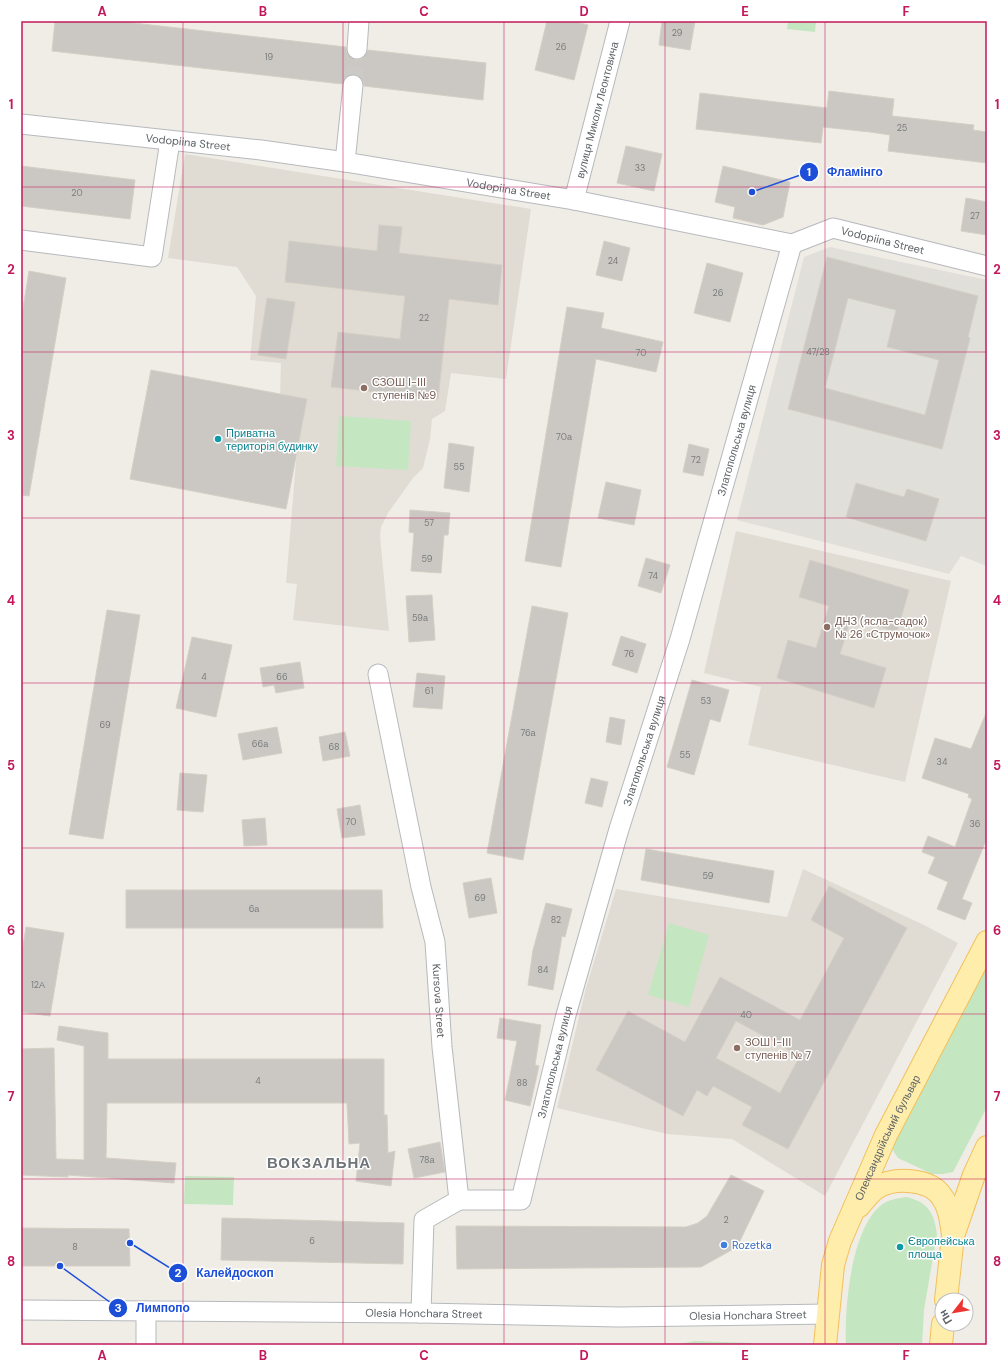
<svg xmlns="http://www.w3.org/2000/svg" width="1008" height="1366" font-family="'DM Sans',sans-serif">
	<rect width="100%" height="100%" fill="#f0ede6"/>
	<!-- industrial -->
	<path fill="#e1dfda" d="M830 247 987 280V566L961 556 949 574 737 520 804 257Z"/>
	<!-- education -->
	<path fill="#e0dcd4" d="M185 154 531 209 506 379 451 373 445 411 432 419 430 439 423 468 413 478 388 513 381 527 380 536 389 631 293 620 297 584 286 583 301 401 280 397 281 363 250 360 256 296 237 267 168 258Z
		M736 531 951 581 905 782 748 745 761 687 704 673Z
		M803 869 924 925 958 943 825 1196 732 1139 667 1134 557 1108 586 988 616 889 787 917Z"/>
	<!-- green -->
	<path fill="#c4e7c2" d="M788 21H816L815 32 787 29Z
		M339 416 411 421 408 470 336 466Z
		M669 923 709 935 689 1007 648 995Z
		M987 960V1107L953 1172 943 1174H932L898 1158 892 1149V1141Z
		M185 1176 234 1177 233 1205 184 1204Z
		M907 1197C929 1203 934 1213 937 1234L924 1310 922 1345H846C844 1310 851 1221 886 1202 892 1199 900 1198 907 1197Z
		M695 1341 752 1343V1345H673Z"/>
	<!-- building -->
	<path fill="#cbc8c3" stroke="#d5cfc4" fill-rule="evenodd" d="M55 21H116L346 47 347 54 356 60 362 59 368 50 486 63 483 100 364 86 363 80 355 74 348 75 342 84 52 51Z
		M547 21H573L588 25 574 80 535 70Z
		M662 21H695L690 50 659 45Z
		M829 91 894 99 892 116 974 125 973 130 987 132V163L888 151 890 135 870 132 823 127 821 143 696 129 700 93 827 108Z
		M626 146 662 154 654 191 617 183Z
		M21 166 135 180 130 219 21 206Z
		M723 166 790 182 783 217 763 225 733 218 735 207 715 202Z
		M966 198 987 202V235L961 231Z
		M379 225 402 227 399 253 502 265 498 305 449 299 438 399 331 387 338 332 400 339 405 296 285 282 289 241 377 251Z
		M604 241 630 248 622 281 596 275Z
		M827 257 978 296 968 337 970 338 942 449 788 409ZM848 298 896 310 887 347 939 360 925 415 825 388Z
		M707 263 743 273 730 322 694 313Z
		M29 271 66 278 29 496 21 495V321Z
		M267 298 295 302 286 359 258 355Z
		M567 307 604 313 601 328 663 342 656 372 596 359 561 567 525 561Z
		M151 370 307 399 286 509 130 479Z
		M449 443 474 447 469 492 444 488Z
		M689 444 709 449 703 476 683 472Z
		M606 482 641 490 634 525 598 518Z
		M856 483 904 497 907 489 939 499 926 541 846 517Z
		M410 510 450 513 448 535H444L441 573 411 571 414 533 409 532Z
		M646 558 670 565 661 593 638 586Z
		M810 560 909 590 897 632 851 618 840 654 886 668 874 708 777 678 788 640 816 648 829 606 799 597Z
		M432 595 435 640 409 642 406 596Z
		M532 606 568 613 523 860 487 853Z
		M107 610 140 615 103 839 69 834Z
		M621 636 646 644 637 673 612 665Z
		M192 637 232 645 216 717 176 708Z
		M300 662 304 688 276 693 274 685 263 687 260 668Z
		M417 673 445 676 442 709 413 707Z
		M692 680 729 690 720 722 710 719 694 775 667 767Z
		M987 711V838L962 899 972 903 965 920 937 909 948 882 928 873 935 857 922 852 928 836 955 847 972 799 968 797 969 794 922 778 935 738 971 749Z
		M610 717 625 720 621 745 606 742Z
		M277 727 282 753 243 760 238 734Z
		M345 732 350 756 323 761 319 737Z
		M180 773 207 775 203 812 177 810Z
		M591 778 608 782 602 807 585 803Z
		M360 805 365 835 342 838 337 809Z
		M265 818 267 845 244 846 242 820Z
		M646 849 774 871 769 903 641 880Z
		M491 878 497 913 469 918 463 883Z
		M829 886 907 928 788 1149 742 1125 752 1107 713 1086 707 1096 697 1090 683 1116 596 1070 628 1011 685 1042 720 977 800 1020 844 938 811 920ZM736 1021 800 1056 780 1093 716 1058Z
		M126 890H382L383 928H126Z
		M546 903 572 909 565 937 562 936 553 990 528 985 533 950Z
		M26 927 64 933 50 1016 21 1012V958Z
		M500 1018 541 1025 535 1065 539 1066 530 1106 505 1100 517 1041 497 1038Z
		M59 1026 108 1033V1059H384V1115H387L388 1153 395 1151 391 1186 356 1181 360 1143 349 1144 347 1103H107L106 1158 176 1163 174 1183 68 1175V1177L21 1175V1049L54 1048 56 1159 84 1160V1046L57 1040Z
		M440 1142 445 1172 414 1178 408 1149Z
		M731 1175 764 1191 737 1247 701 1267 457 1269 456 1226 686 1227 698 1223 707 1216Z
		M222 1218 404 1223 403 1264 221 1260Z
		M21 1228 129 1229 130 1266H21Z"/>
	<g fill="none" stroke-linecap="round" stroke-linejoin="round">
		<!-- minor-tunnel -->
		<path stroke="#cbcac6" stroke-width="19" stroke-dasharray="19 10" stroke-linecap="butt" d="M353 85 357 49"/>
		<defs>
			<g id="minor">
				<path d="M357 49 359 21"/>
				<path id="s1" d="M21 124 261 150 345 162 574 200 792 244 833 228 987 266"/>
				<path d="M345 162 353 85"/>
				<path id="s2" d="M574 200 620 21"/>
				<path d="M21 240 152 257 170 141"/>
				<path id="s3" d="M378 674 421 887 435 942 442 1047 459 1200 424 1220 421 1313"/>
				<path id="s4" d="M459 1200H521L566 1015 619 829 680 639 792 244"/>
				<path id="s5" d="M21 1310 421 1313 619 1317 828 1314"/>
				<path d="M146 1345V1311"/>
			</g>
			<g id="major">
				<path d="M859 1206C864 1200 870 1192 876 1188 894 1177 930 1178 942 1197 950 1208 951 1221 953 1235"/>
				<path d="M946 1300 953 1236 974 1175 987 1147"/>
				<path id="s6" d="M825 1345 833 1265 840 1241 886 1135 987 942"/>
				<path d="M941 1345 943 1324"/>
			</g>
		</defs>
		<!-- minor casing -->
		<use href="#minor" stroke="#b6b9bd" stroke-width="21"/>
		<!-- major casing -->
		<use href="#major" stroke="#f3c05b" stroke-width="24"/>
		<!-- minor -->
		<use href="#minor" stroke="#fff" stroke-width="19"/>
		<!-- major -->
		<use href="#major" stroke="#ffedac" stroke-width="22"/>
	</g>
	<!-- grid -->
	<path fill="none" stroke="#c2185b" stroke-width="1" stroke-opacity="0.55" d="M183 21V1345M343 21V1345M504 21V1345M665 21V1345M825 21V1345M21 187H987M21 352H987M21 518H987M21 683H987M21 848H987M21 1014H987M21 1179H987"/>
	<!-- markers -->
	<g fill="#8d6e63" stroke="#fff" stroke-width="1.5">
		<circle cx="364" cy="388" r="4"/>
		<circle cx="827" cy="627" r="4"/>
		<circle cx="737" cy="1048" r="4"/>
	</g>
	<g fill="#0f9aa8" stroke="#fff" stroke-width="1.5">
		<circle cx="218" cy="439" r="4"/>
		<circle cx="900" cy="1247" r="4"/>
	</g>
	<circle fill="#3f7fe0" stroke="#fff" stroke-width="1.5" cx="724" cy="1245" r="4"/>
	<g text-anchor="middle" dominant-baseline="central" stroke-width="3" stroke-linejoin="round" paint-order="stroke">
		<!-- number labels -->
		<g font-size="9" fill="#787c7d">
			<text x="677" y="33">29</text>
			<text x="561" y="47">26</text>
			<text x="269" y="57">19</text>
			<text x="902" y="128">25</text>
			<text x="640" y="168">33</text>
			<text x="77" y="193">20</text>
			<text x="975" y="216">27</text>
			<text x="613" y="261">24</text>
			<text x="718" y="293">26</text>
			<text x="424" y="318">22</text>
			<text x="818" y="352">47/28</text>
			<text x="641" y="353">70</text>
			<text x="564" y="437">70а</text>
			<text x="696" y="460">72</text>
			<text x="459" y="467">55</text>
			<text x="429" y="523">57</text>
			<text x="427" y="559">59</text>
			<text x="653" y="576">74</text>
			<text x="420" y="618">59а</text>
			<text x="629" y="654">76</text>
			<text x="204" y="677">4</text>
			<text x="282" y="677">66</text>
			<text x="429" y="691">61</text>
			<text x="706" y="701">53</text>
			<text x="105" y="725">69</text>
			<text x="528" y="733">76а</text>
			<text x="260" y="744">66а</text>
			<text x="334" y="747">68</text>
			<text x="685" y="755">55</text>
			<text x="942" y="762">34</text>
			<text x="351" y="822">70</text>
			<text x="975" y="824">36</text>
			<text x="708" y="876">59</text>
			<text x="480" y="898">69</text>
			<text x="254" y="909">6а</text>
			<text x="556" y="920">82</text>
			<text x="543" y="970">84</text>
			<text x="38" y="985">12А</text>
			<text x="746" y="1015">40</text>
			<text x="258" y="1081">4</text>
			<text x="522" y="1083">88</text>
			<text x="427" y="1160">78а</text>
			<text x="726" y="1220">2</text>
			<text x="312" y="1241">6</text>
			<text x="75" y="1247">8</text>
		</g>
		<!-- street labels -->
		<g font-size="11" fill="#5d6266" stroke="#fff">
			<text stroke="none"><textPath href="#s2" startOffset="93">вулиця Миколи Леонтовича</textPath></text>
			<text stroke="none"><textPath href="#s1" startOffset="168">Vodopiina Street</textPath></text>
			<text stroke="none"><textPath href="#s1" startOffset="492">Vodopiina Street</textPath></text>
			<text stroke="none"><textPath href="#s1" startOffset="876">Vodopiina Street</textPath></text>
			<text stroke="none"><textPath href="#s4" startOffset="852">Златопольська вулиця</textPath></text>
			<text stroke="none"><textPath href="#s4" startOffset="528">Златопольська вулиця</textPath></text>
			<text stroke="none"><textPath href="#s3" startOffset="333">Kursova Street</textPath></text>
			<text stroke="none"><textPath href="#s4" startOffset="204">Златопольська вулиця</textPath></text>
			<text stroke="none"><textPath href="#s6" startOffset="219">Олександрійський бульвар</textPath></text>
			<text stroke="none"><textPath href="#s5" startOffset="403">Olesia Honchara Street</textPath></text>
			<text stroke="none"><textPath href="#s5" startOffset="727">Olesia Honchara Street</textPath></text>
		</g>
		<!-- education labels -->
		<g font-size="11" fill="#785e54" stroke="#fff" text-anchor="start">
			<text x="372" y="382">СЗОШ І-ІІІ<tspan x="372" dy="13">ступенів №9</tspan></text>
			<text x="835" y="621">ДНЗ (ясла-садок)<tspan x="835" dy="13">№ 26 «Струмочок»</tspan></text>
			<text x="745" y="1042">ЗОШ І-ІІІ<tspan x="745" dy="13">ступенів № 7</tspan></text>
		</g>
		<!-- culture labels -->
		<g font-size="11" fill="#0d838f" stroke="#fff" text-anchor="start">
			<text x="226" y="433">Приватна<tspan x="226" dy="13">територія будинку</tspan></text>
			<text x="908" y="1241">Європейська<tspan x="908" dy="13">площа</tspan></text>
		</g>
		<!-- shop labels -->
		<g font-size="11" fill="#366cbe" stroke="#fff" text-anchor="start">
			<text x="732" y="1245">Rozetka</text>
		</g>
		<!-- district labels -->
		<g font-size="15" font-weight="bold" letter-spacing="1" fill="#6e7478" stroke="#fff">
			<text x="319" y="1163">ВОКЗАЛЬНА</text>
		</g>
	</g>
	<!-- callouts -->
	<path fill="none" stroke="#1d4ed8" stroke-width="1.5" d="M752 192L809 172M130 1243L178 1273M60 1266L118 1308"/>
	<g fill="#1d4ed8" stroke="#fff" stroke-width="1.5">
		<circle cx="752" cy="192" r="4"/>
		<circle cx="130" cy="1243" r="4"/>
		<circle cx="60" cy="1266" r="4"/>
		<circle cx="809" cy="172" r="10"/>
		<circle cx="178" cy="1273" r="10"/>
		<circle cx="118" cy="1308" r="10"/>
	</g>
	<g font-size="12" text-anchor="middle" font-weight="bold" fill="#fff">
		<text x="809" y="176">1</text>
		<text x="178" y="1277">2</text>
		<text x="118" y="1312">3</text>
	</g>
	<g font-size="12" text-anchor="middle" font-weight="bold" fill="#1d4ed8" stroke="#fff" stroke-width="3" stroke-linejoin="round" paint-order="stroke">
		<text x="855" y="176">Фламінго</text>
		<text x="235" y="1277">Калейдоскоп</text>
		<text x="163" y="1312">Лимпопо</text>
	</g>
	<!-- border -->
	<rect width="1008" height="1366" fill="none" stroke="#ffffff" stroke-width="44"/>
	<!-- north arrow -->
	<g transform="translate(954 1312) rotate(239)"><circle r="19" fill="#ffffff" stroke="#bec0c2"/>
	<path d="M0-3L7 15L0 10L-7 15Z" fill="#ec3430"/>
	<text y="-6" font-size="11" font-weight="bold" text-anchor="middle" fill="#5d6266">Пн</text>
	</g>
	<rect x="22" y="22" width="964" height="1322" fill="none" stroke="#c2185b" stroke-width="1.5"/>
	<g font-size="13" text-anchor="middle" font-weight="bold" fill="#c2185b">
		<text x="102" y="16">A</text>
		<text x="263" y="16">B</text>
		<text x="424" y="16">C</text>
		<text x="584" y="16">D</text>
		<text x="745" y="16">E</text>
		<text x="906" y="16">F</text>
		<text x="11" y="109">1</text>
		<text x="997" y="109">1</text>
		<text x="11" y="274">2</text>
		<text x="997" y="274">2</text>
		<text x="11" y="440">3</text>
		<text x="997" y="440">3</text>
		<text x="11" y="605">4</text>
		<text x="997" y="605">4</text>
		<text x="11" y="770">5</text>
		<text x="997" y="770">5</text>
		<text x="11" y="935">6</text>
		<text x="997" y="935">6</text>
		<text x="11" y="1101">7</text>
		<text x="997" y="1101">7</text>
		<text x="11" y="1266">8</text>
		<text x="997" y="1266">8</text>
		<text x="102" y="1360">A</text>
		<text x="263" y="1360">B</text>
		<text x="424" y="1360">C</text>
		<text x="584" y="1360">D</text>
		<text x="745" y="1360">E</text>
		<text x="906" y="1360">F</text>
	</g>
</svg>
